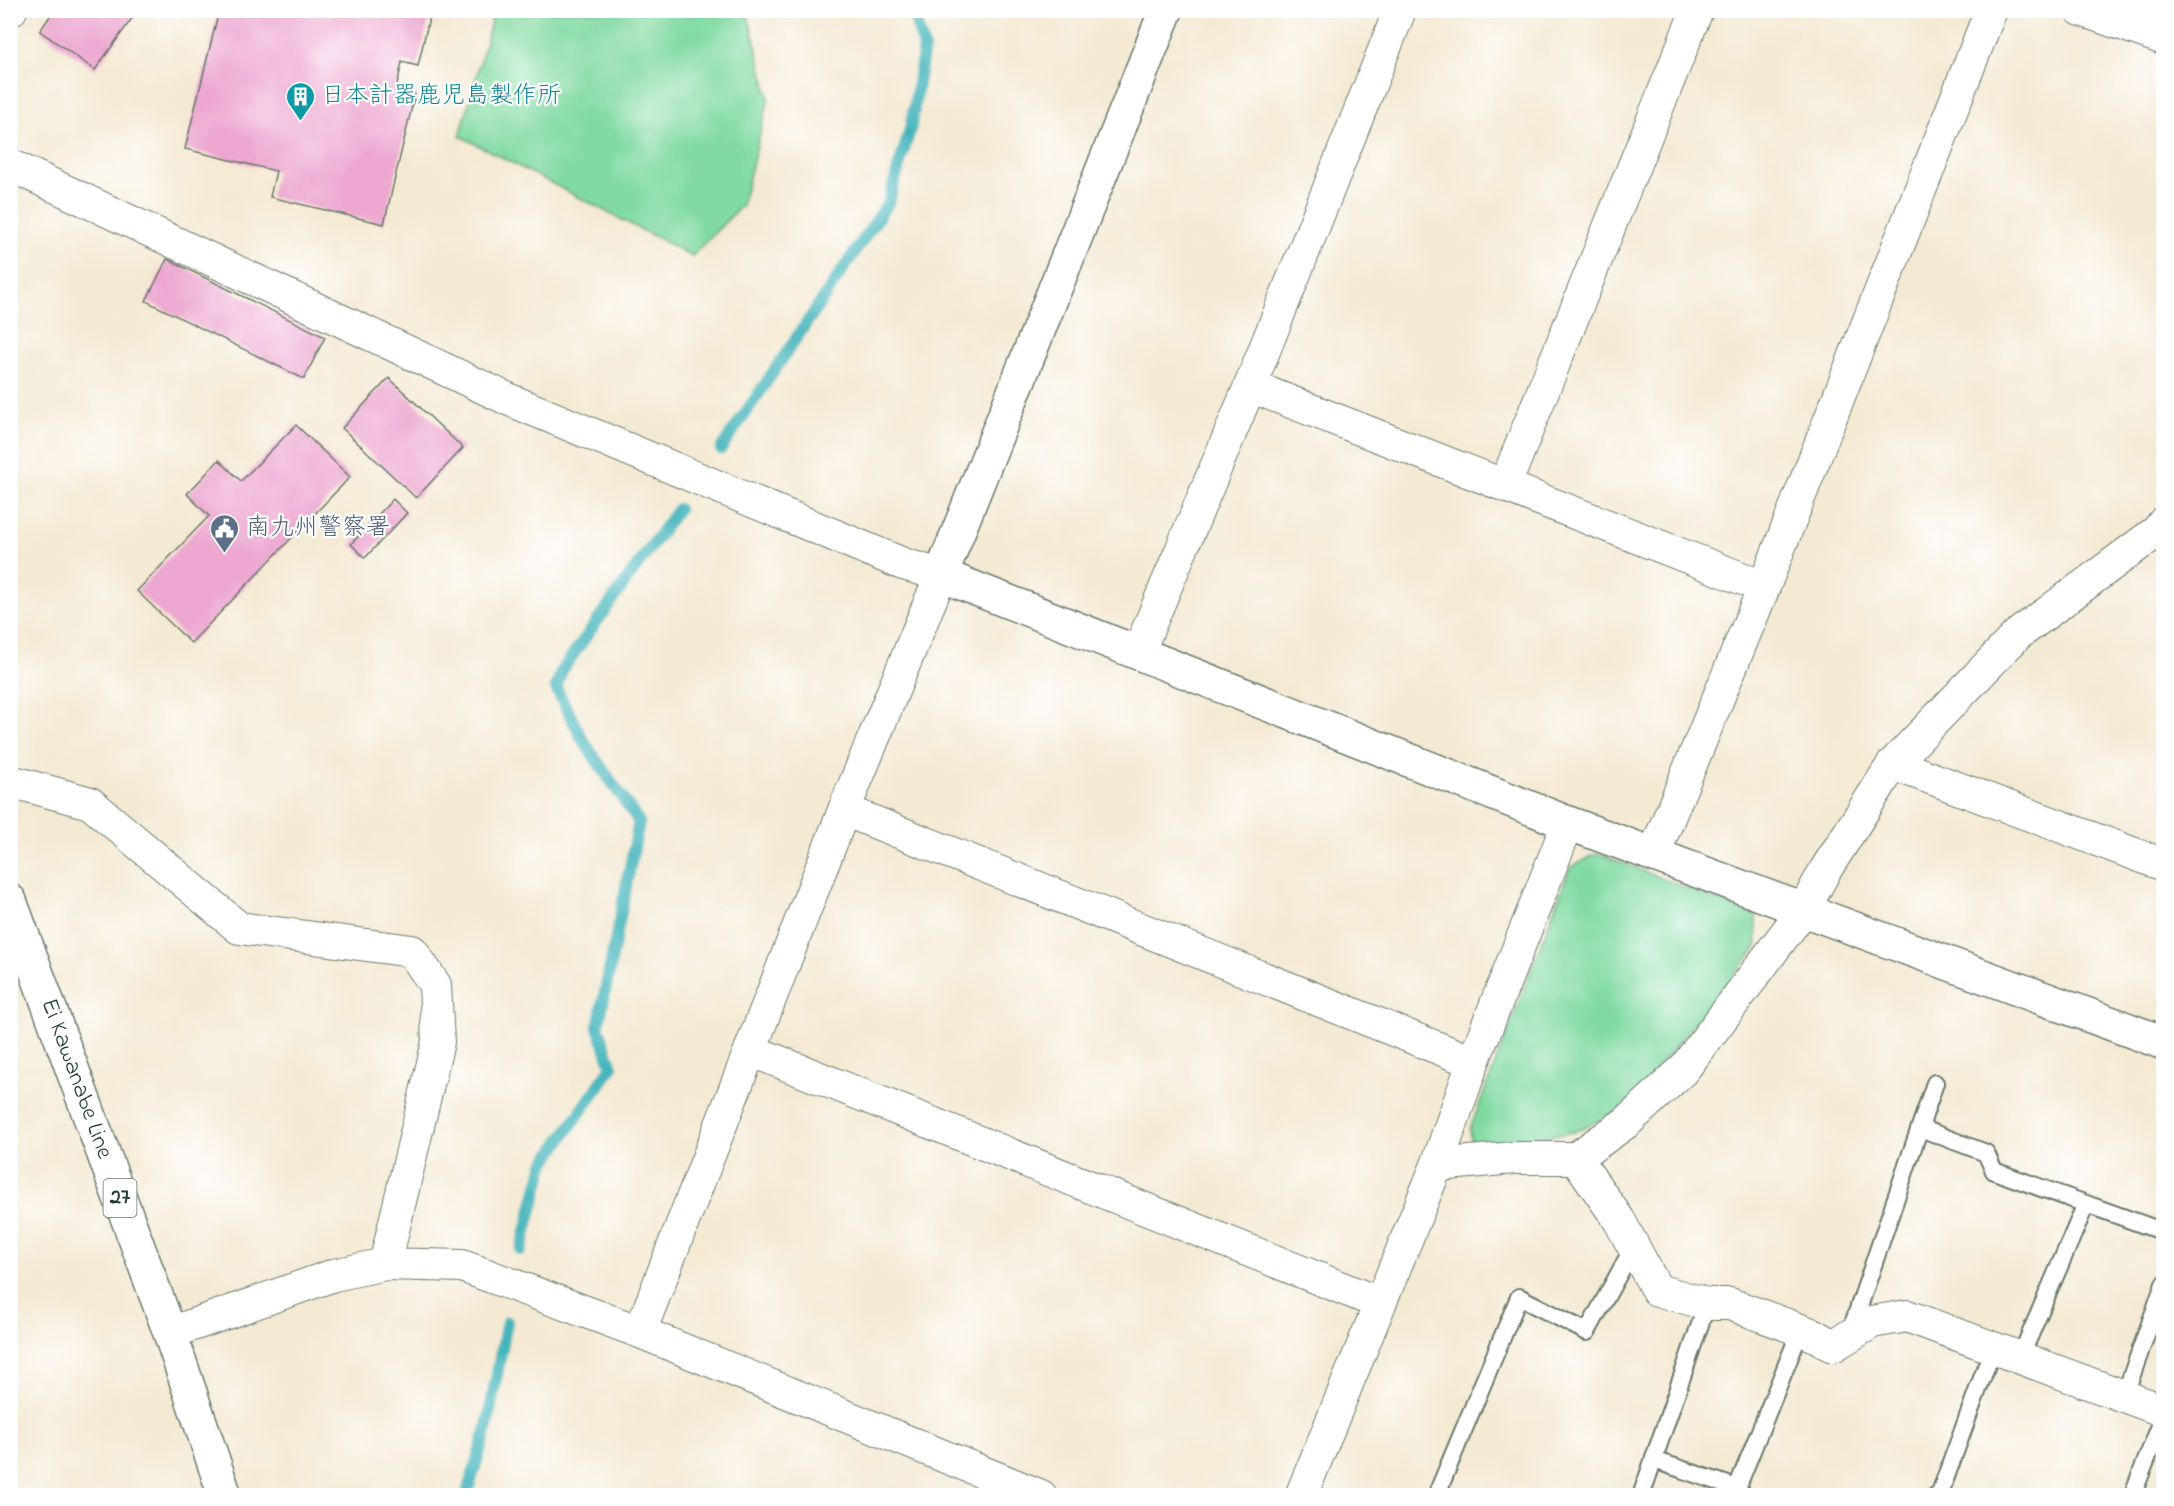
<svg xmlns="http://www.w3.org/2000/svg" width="2174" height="1506" font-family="'Indie Flower','Klee One',sans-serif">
	<rect width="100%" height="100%" fill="#fff"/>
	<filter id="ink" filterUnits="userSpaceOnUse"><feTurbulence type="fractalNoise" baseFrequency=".0167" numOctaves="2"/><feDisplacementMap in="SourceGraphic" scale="12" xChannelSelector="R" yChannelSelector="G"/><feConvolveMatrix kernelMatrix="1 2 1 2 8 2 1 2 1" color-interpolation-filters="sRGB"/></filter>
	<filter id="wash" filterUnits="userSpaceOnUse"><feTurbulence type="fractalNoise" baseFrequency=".008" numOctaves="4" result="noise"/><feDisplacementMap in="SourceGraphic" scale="24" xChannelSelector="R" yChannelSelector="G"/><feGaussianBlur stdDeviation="1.35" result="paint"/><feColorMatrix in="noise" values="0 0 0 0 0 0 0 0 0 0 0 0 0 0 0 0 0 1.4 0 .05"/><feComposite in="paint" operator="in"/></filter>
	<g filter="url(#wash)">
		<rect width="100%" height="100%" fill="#f4e9d2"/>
		<!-- green -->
		<path fill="#80daa1" stroke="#508c6a" stroke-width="1.5" d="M494 11H747L769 98 742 205 692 256 460 136Z
			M1597 853 1756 915 1757 947 1624 1108 1574 1132 1472 1148 1470 1129 1570 868Z"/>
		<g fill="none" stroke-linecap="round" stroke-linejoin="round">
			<!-- stream -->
			<path stroke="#45b5bc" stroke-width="12" d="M721 449 888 203 911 126 924 47 912 10
				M521 1250 544 1164 612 1067 598 1027 639 822 584 742 556 688 562 670 678 509
				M466 1496 486 1431 507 1322"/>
		</g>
		<g id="blocks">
			<!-- building -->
			<path fill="#eda7d1" d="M54 10H138L95 70 40 31Z
				M219 10H431L418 66 402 62 396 90 415 94 384 224 270 197 276 171 185 149Z
				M167 259 325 337 304 379 146 301Z
				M389 378 463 448 416 498 342 428Z
				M296 425 350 477 191 643 137 591 209 516 187 494 219 460 241 481Z
				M393 499 407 513 365 558 351 544Z"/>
		</g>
	</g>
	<g filter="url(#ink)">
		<use href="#blocks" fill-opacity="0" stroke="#6a796b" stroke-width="1.5"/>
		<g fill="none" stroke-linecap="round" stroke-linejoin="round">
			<defs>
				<path id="service" d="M1920 1128 1986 1153 1994 1171 2164 1232
					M1850 1333 1935 1083
					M2020 1358 2086 1204
					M2124 1397 2164 1284
					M1654 1460 1737 1488 1744 1496
					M1737 1488 1801 1329
					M1436 1496 1519 1297 1587 1332 1634 1246
					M1641 1496 1707 1304
					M1935 1496 1940 1493 1993 1348
					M2132 1496 2164 1416"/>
				<path id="minor" d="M2081 10 2164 39
					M10 11 11 10
					M10 165 510 400 903 564 941 575 844 810 640 1332
					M1250 386 1764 587
					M1505 485 1697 10
					M1138 653 1250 386 1400 10
					M1893 764 2164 865
					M10 781 90 803 239 928 412 951 435 985 438 1042 385 1264
					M844 810 1473 1062
					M1654 854 1764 587 1991 10
					M750 1050 1379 1303
					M1576 1158 1619 1220 1657 1290 1707 1304H1730L1814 1335 1833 1346 1872 1322 1907 1316 2164 1411
					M1437 1165 1514 1158H1576L1627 1122 1683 1070 1804 909 1826 869 1893 764 2017 635 2157 531 2164 522
					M170 1333 334 1275 385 1264 462 1266 640 1332 1041 1496
					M1301 1496 1437 1165 1473 1062 1568 823"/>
				<path id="tertiary" d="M1166 10 941 575 1568 823 2164 1043"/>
				<path id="primary" d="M10 901 170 1333 225 1496"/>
			</defs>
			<!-- service casing -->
			<use href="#service" stroke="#6a796b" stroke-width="20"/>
			<!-- minor casing -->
			<use href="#minor" stroke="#6a796b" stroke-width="34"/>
			<!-- tertiary casing -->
			<use href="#tertiary" stroke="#6a796b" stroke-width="36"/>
			<!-- primary casing -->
			<use href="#primary" stroke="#6a796b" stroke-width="36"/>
			<!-- service -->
			<use href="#service" stroke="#fff" stroke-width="16"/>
			<!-- minor -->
			<use href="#minor" stroke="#fff" stroke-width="32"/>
			<!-- tertiary -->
			<use href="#tertiary" stroke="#fff" stroke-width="33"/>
			<!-- primary -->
			<use href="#primary" stroke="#fff" stroke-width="33"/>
		</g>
	</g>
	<!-- icons -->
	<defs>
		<symbol id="building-pin" viewBox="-11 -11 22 30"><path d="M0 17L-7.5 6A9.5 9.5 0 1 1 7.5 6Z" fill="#0f9aa8" stroke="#fff"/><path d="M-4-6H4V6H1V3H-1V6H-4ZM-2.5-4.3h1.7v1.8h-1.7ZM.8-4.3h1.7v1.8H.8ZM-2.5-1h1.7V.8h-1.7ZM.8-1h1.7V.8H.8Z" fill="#fff"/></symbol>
		<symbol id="civic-pin" viewBox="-11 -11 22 30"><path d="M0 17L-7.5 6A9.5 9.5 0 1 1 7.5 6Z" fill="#5c6f8a" stroke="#fff"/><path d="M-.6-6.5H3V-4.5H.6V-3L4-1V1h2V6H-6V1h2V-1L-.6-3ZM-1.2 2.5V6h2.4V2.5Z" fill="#fff"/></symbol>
	</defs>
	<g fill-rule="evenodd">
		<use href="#building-pin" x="284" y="80" width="33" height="45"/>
		<use href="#civic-pin" x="208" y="512" width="33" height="45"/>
	</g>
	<g text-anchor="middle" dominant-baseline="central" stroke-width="4.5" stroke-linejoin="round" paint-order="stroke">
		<!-- shield labels -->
		<rect fill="#fff" stroke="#627771" stroke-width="1.5" x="103.5" y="1179" width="33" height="38" rx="4.5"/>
		<g font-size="22" font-weight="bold" fill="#1f3d34">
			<text x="120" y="1198">27</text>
		</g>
		<!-- culture labels -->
		<g font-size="24" fill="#0d838f" stroke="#fff" text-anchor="start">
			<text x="321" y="96">日本計器鹿児島製作所</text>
		</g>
		<!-- service labels -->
		<g font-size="24" fill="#4e5e75" stroke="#fff" text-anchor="start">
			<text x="246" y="528">南九州警察署</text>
		</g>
		<!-- street labels -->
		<g font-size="24" fill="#1f3d34" stroke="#fff">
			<text transform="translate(76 1079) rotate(70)">Ei Kawanabe Line</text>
		</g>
	</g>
	<!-- margin -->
	<rect width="2174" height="1506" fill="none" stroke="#fff" stroke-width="36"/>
</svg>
